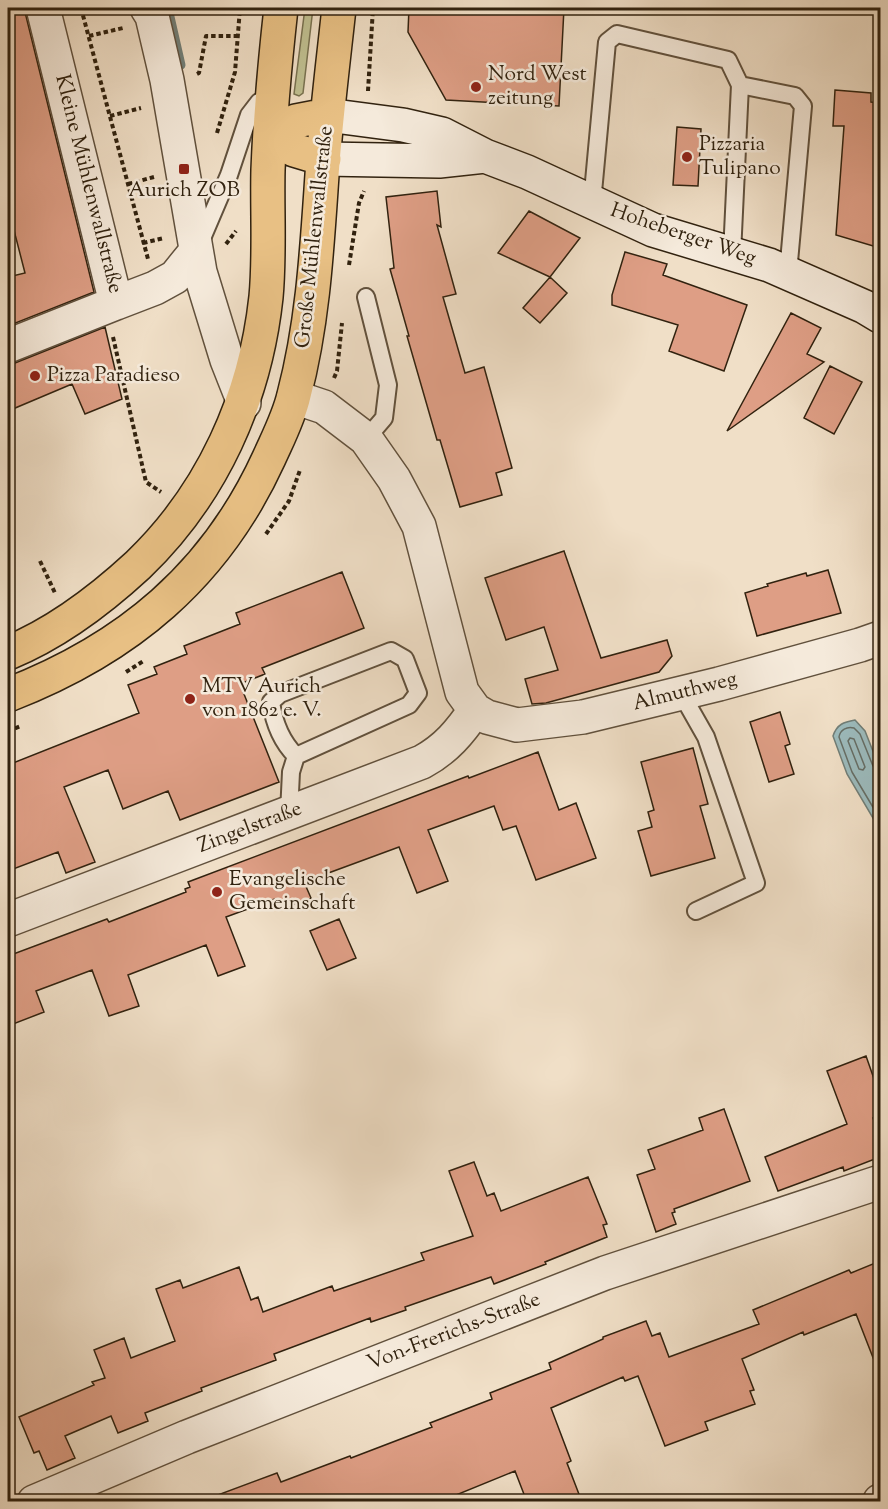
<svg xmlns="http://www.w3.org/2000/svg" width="888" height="1509" font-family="'Sorts Mill Goudy',serif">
	<rect width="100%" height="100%" fill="#f0dfc7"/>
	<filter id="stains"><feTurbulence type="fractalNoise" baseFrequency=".00333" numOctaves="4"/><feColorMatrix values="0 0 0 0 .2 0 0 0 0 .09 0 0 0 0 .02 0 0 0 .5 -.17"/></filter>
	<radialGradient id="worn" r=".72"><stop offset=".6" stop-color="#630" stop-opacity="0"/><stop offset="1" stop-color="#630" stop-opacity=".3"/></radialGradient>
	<!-- green -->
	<path fill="#c0c091" stroke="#787150" stroke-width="1.5" d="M305 8H313L303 93 299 96 294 94Z"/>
	<!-- water -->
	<path fill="#9cbbbd" stroke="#717e77" stroke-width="1.5" d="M855 720 865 731 880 769V830L847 774 833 736C837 724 844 722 855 720Z"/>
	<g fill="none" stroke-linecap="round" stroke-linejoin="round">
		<!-- shore -->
		<path stroke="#666e66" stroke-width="1.5" d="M850 738 854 739 865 767 863 770 859 769 848 741Z
			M880 769 873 766 860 734 854 728C847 726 840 730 839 737L852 772 880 819"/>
		<!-- stream -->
		<path stroke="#717e77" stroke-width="9" d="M168 8 181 65"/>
	</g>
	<!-- building -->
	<path fill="#de9e85" stroke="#31220f" stroke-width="1.5" d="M8 8H24L94 292 8 326V277L25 273 8 207Z
		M409 8H564L559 106 446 100 408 32Z
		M835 90 871 93V102L880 103V248L836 235 844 126H833Z
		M677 127 701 129 698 186 673 185Z
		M437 191 441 227 437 225 456 294 443 297 465 373 484 367 512 468 496 473 502 495 460 507 440 440H437L407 336H409L390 269 394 268 386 197Z
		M529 211 580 238 550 277 498 253Z
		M625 252 667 264 663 275 747 305 724 371 669 351 678 325 612 305V295Z
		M550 277 567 293 540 323 523 308Z
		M791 313 821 328 807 354 824 362 727 431Z
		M105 327 122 399 85 414 72 384 8 411V364L15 363Z
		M830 366 862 382 834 434 804 418Z
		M564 551 601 658 667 640 672 656 659 672 546 703 532 704 525 679 558 670 544 627 506 640 485 578Z
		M828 570 841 613 757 636 745 593 768 586 767 584 806 573 807 576Z
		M342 572 364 628 262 668 265 674 240 684 279 782 180 820 168 791 123 809 108 770 64 787 95 862 66 873 58 852 8 871V765L139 713 128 685 157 674 154 667 187 654 184 646 240 624 236 613Z
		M780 712 790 744 785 746 794 774 769 782 750 722Z
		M693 748 708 804 700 806 715 858 651 876 638 831 652 827 648 812 654 810 641 762Z
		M538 752 559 810 576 803 596 858 536 880 516 826 503 830 494 806 428 830 448 881 417 893 399 847 304 882 311 898 279 910 275 899 226 917 245 966 218 976 206 945 128 975 139 1006 109 1016 92 970 36 991 44 1012 8 1026V956L107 919 109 922 186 892 185 889 190 887 188 882 468 776 469 778Z
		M339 919 356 958 327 970 310 931Z
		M866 1056 880 1096V1115L873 1118 880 1138V1157L844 1171 843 1167 778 1191 765 1157 847 1124 827 1071Z
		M724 1109 750 1181 674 1209 675 1212 672 1213 676 1224 656 1232 637 1175 655 1169 648 1150 703 1130 699 1118Z
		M474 1162 487 1196 494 1193 501 1211 588 1177 607 1224 603 1225 607 1237 545 1262 546 1264 494 1284 491 1277 405 1307 406 1310 371 1322 370 1318 274 1354 276 1360 201 1388 202 1391 145 1413 148 1421 118 1433 111 1416 65 1436 75 1458 47 1470 39 1451 34 1453 19 1417 94 1385 92 1382 105 1378 94 1350 124 1338 131 1358 175 1341 156 1289 180 1280 183 1288 239 1267 251 1300 258 1297 263 1312 332 1286 334 1291 424 1260 421 1253 473 1236 449 1171Z
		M880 1261V1373H879L856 1314 804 1335 803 1332 742 1359 754 1390 750 1391 755 1404 705 1422 708 1430 665 1446 638 1376 625 1381 623 1377 551 1408 571 1461 567 1463 582 1502H527L515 1471 439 1502H207V1499L277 1473 281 1482 350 1456 351 1458 432 1427 430 1423 492 1399 490 1393 551 1369 549 1363 603 1339V1337L646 1321 652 1336 660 1333 669 1357 759 1324 753 1310 849 1270 851 1273Z"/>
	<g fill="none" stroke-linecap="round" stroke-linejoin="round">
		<defs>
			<path id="lane" d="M740 85 795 96 803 106 788 273
				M592 203 607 42 617 34 728 60 740 85 732 254
				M200 243 229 175 249 115 259 102 272 97
				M366 439 384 418 388 385 366 297
				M681 693 706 737 756 883 696 911
				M289 813 291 772 296 756 409 705 418 693 405 659 391 651 280 694 271 702C274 723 281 741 296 756"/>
			<path id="street" d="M43 8 116 303 155 288 175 277 196 251
				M147 8 152 16 167 80 200 272 227 360 244 403
				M8 346 116 303
				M294 397 324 407 366 439 394 479 419 526 462 692 475 710 487 717 517 725 583 717 719 684 860 645 880 638
				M8 920 422 762C446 749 460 732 475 710
				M34 1502 187 1437 605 1273 880 1182
				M880 1502V1501"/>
			<path id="secondary" d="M327 115 403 125 442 134 485 156 527 172 653 230 769 265 865 307 880 316
				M324 159 439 161 485 156"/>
			<path id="primary" d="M270 133 296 121 327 115
				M270 133 294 150 324 159
				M8 653C57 633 99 601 138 565 212 494 255 399 266 297 270 255 267 212 268 170 270 116 275 62 281 8
				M8 695C127 649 215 576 269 458 278 438 289 417 294 395 313 323 317 248 322 175 326 119 333 63 339 8"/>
		</defs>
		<!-- lane casing -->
		<use href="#lane" stroke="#61513d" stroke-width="20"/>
		<!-- street casing -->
		<use href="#street" stroke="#61513d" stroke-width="36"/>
		<!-- secondary casing -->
		<use href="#secondary" stroke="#31220f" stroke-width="36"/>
		<!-- primary casing -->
		<use href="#primary" stroke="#31220f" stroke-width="36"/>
		<!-- path -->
		<path stroke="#31220f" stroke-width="4" stroke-dasharray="4.5 3" stroke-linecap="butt" d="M81 8 148 259
			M89 36 123 28
			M197 74 199 73 206 36H237
			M368 91 373 8
			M110 116 141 108
			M217 133 235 72 240 8
			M128 184 154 177
			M143 243 164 238
			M226 244 236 231
			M349 265 359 203 364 191
			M113 337 146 482 161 492
			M334 378 337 371 342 323
			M266 534 289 501 300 470
			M40 561 55 593
			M126 672 145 660
			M8 731 21 726"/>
		<!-- lane -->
		<use href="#lane" stroke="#f5eadb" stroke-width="16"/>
		<!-- street -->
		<use href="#street" stroke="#f5eadb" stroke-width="33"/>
		<!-- secondary -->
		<use href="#secondary" stroke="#f5eadb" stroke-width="33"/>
		<!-- primary -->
		<use href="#primary" stroke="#e8c084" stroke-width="33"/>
	</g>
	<!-- markers -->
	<g fill="#8f2418" stroke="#f5eadb" stroke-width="2">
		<circle cx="476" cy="87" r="6"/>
		<circle cx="687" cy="157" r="6"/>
		<rect x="178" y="163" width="12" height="12" rx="3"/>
		<circle cx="35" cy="376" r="6"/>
		<circle cx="190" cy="699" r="6"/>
		<circle cx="217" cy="892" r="6"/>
	</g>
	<g text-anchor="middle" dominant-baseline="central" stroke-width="5" stroke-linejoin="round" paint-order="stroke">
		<!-- poi labels -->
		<g font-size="21" fill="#31220f" stroke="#f5eadb" text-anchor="start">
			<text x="488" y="75">Nord West<tspan x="488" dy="24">zeitung</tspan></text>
			<text x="699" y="145">Pizzaria<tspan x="699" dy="24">Tulipano</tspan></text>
			<text x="184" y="191" text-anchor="middle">Aurich ZOB</text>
			<text x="47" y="376">Pizza Paradieso</text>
			<text x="202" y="687">MTV Aurich<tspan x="202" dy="24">von 1862 e. V.</tspan></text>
			<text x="229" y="880">Evangelische<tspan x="229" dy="24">Gemeinschaft</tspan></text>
		</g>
		<!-- street labels -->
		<g font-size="21" fill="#31220f" stroke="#f5eadb">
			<text transform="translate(88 184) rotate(76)">Kleine Mühlenwallstraße</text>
			<text transform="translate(683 235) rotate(19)">Hoheberger Weg</text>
			<text transform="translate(315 237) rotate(-84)">Große Mühlenwallstraße</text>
			<text transform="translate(685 692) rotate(-14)">Almuthweg</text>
			<text transform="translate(250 828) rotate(-21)">Zingelstraße</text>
			<text transform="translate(454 1332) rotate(-21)">Von-Frerichs-Straße</text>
		</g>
	</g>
	<!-- margin -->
	<rect width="888" height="1509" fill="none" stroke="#f0dfc7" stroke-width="30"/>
	<rect x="9" y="9" width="870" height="1491" fill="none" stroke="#31220f" stroke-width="3"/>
	<rect x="15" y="15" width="858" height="1479" fill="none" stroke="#31220f" stroke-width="1.5"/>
	<rect width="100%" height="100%" filter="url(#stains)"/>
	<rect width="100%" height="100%" fill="url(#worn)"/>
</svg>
